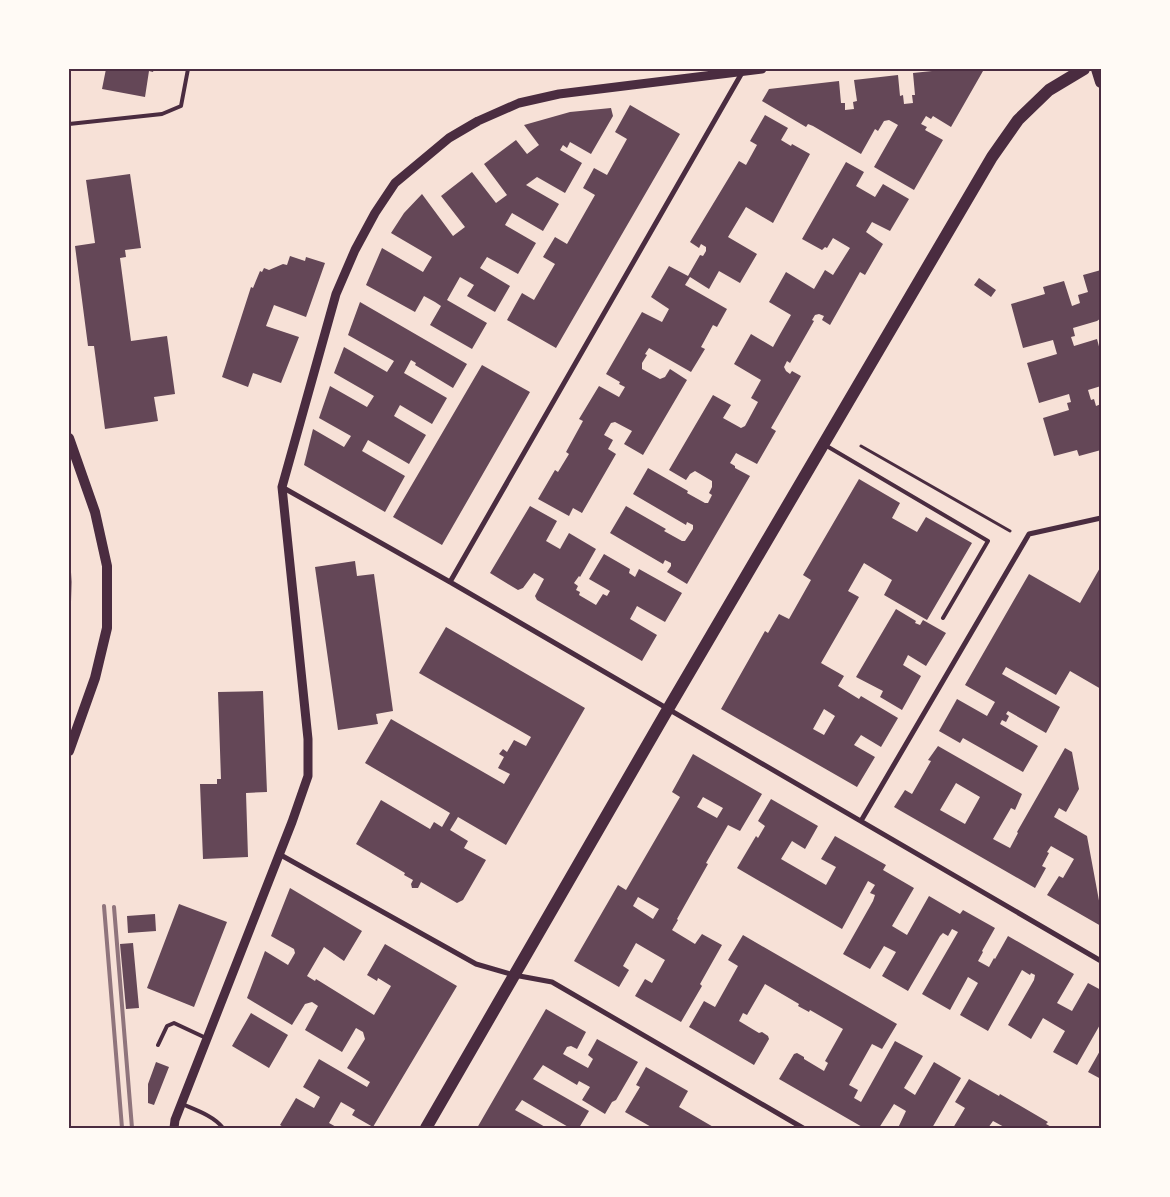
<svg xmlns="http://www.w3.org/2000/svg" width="1170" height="1197" font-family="'Noto Sans',sans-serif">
	<rect width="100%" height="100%" fill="#f7e1d7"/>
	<!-- building -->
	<path fill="#644757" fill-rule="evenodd" d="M106 69H154L153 72 149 71 145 97 102 89Z
		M951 69H982L983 71 951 127 933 116 931 119 926 116 921 124 927 127 925 130 943 140 914 190 874 167 898 125 889 120 884 121 878 131 875 129 861 154 813 126 808 124 806 127 762 101 769 89 839 81 841 103H845V110L854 109 853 102 857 101 854 80 898 75 900 96 903 95 904 104 913 103 912 95H915L913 73Z
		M630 105 680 134 556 348 507 320 522 293 534 300 555 264 543 257 555 237 567 244 595 195 583 188 594 168 607 175 627 139 615 132Z
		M611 108 613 116 591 154 570 142 567 148 563 145 560 150 582 163 565 193 537 177 526 185 559 204 543 231 512 213 505 225 536 243 518 274 487 257 480 268 510 286 495 312 467 296 474 285 460 277 447 300 487 323 472 349 430 325 441 306 435 302 424 296 415 312 366 285 382 248 423 272 432 257 391 233 404 213 422 194 453 236 465 227 441 196 472 172 496 203 507 195 484 164 516 140 527 154 539 145 524 125 570 112Z
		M765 115 788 128 781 140 791 146 792 144 810 154 773 223 746 207 728 237 757 254 740 283 719 271 709 289 690 277 685 285 727 309 717 327 713 325 701 347 705 349 691 372 649 348 645 354 647 355 642 363V369L660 379 665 377 670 369 687 380 643 455 624 444 632 431 615 422 611 423 604 435 613 440 608 449 616 454 582 513 573 508 569 516 538 499 555 470 558 472 569 454 566 452 583 421 579 419 599 386 619 397 625 387 619 384 620 382 606 374 642 312 662 322 669 309 651 297 669 266 688 276 700 255 703 256 706 251V247L701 244 699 248 690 242 739 161 746 165 757 145 750 141Z
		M846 162 864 172 856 186 875 197 883 184 909 199 890 231 872 222 866 232 883 244 865 275 860 272 830 325 822 320 824 316 819 314 815 315 812 320 814 321 790 363 787 361 784 367 786 371 790 374 792 371 801 376 771 428 776 431 757 464 736 453 730 463 735 466V468L750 476 687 584 667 572 671 566V563L665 560 663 564 610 533 626 506 666 529 664 531 682 541H685L693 529V525L687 522 686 525 633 494 648 468 688 491 687 493 705 503H708L712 495 709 493 712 487V481L695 471 690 474 686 480 669 470 713 395 731 405 723 418 741 428 745 426 758 402 751 398 761 380 734 364 751 334 773 347 779 336 791 315 769 302 786 272 814 289 825 270 833 275 850 248 833 238 827 248 825 247 822 250 802 239Z
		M130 174 141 248 125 250 126 257 120 258 131 341 167 336 175 394 154 397 158 421 105 429 94 346H88L75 246 95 243 86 180Z
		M290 256 305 261 306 257 325 263 306 317 274 305 266 326 299 337 281 383 253 373 248 387 222 377 251 287 253 288 260 271 262 272 264 268 269 270 283 264 287 265Z
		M1101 270V318L1097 321 1073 328 1075 336 1071 337 1074 346 1097 339 1101 354V386L1088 390 1091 400 1094 399 1096 406 1101 404V450L1079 456 1077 450 1054 456 1043 418 1069 410 1067 403 1071 402 1069 394 1039 403 1027 363 1057 354 1053 340 1023 348 1011 304 1045 294 1043 287 1064 281 1072 306 1080 303 1078 295 1088 292 1083 275Z
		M979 278 996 290 991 297 974 285Z
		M360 302 467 364 453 388 415 365 416 363 411 360 404 373 447 398 432 424 400 405 394 416 426 435 409 464 368 440 362 451 405 476 385 512 304 465 313 429 344 447 351 436 319 418 330 386 367 407 374 396 334 373 344 347 387 372 394 361 348 335Z
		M482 365 530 392 442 545 393 517Z
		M859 479 900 503 892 518 917 532 926 517 972 543 927 620 884 595 892 580 864 563 848 591 859 597 821 663 844 676 838 686 859 699 861 696 898 718 881 747 861 735 854 745 875 757 857 787 721 709 765 631 768 633 779 614 789 619 811 580 803 575ZM824 709 835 716 824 735 813 729Z
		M530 506 557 521 546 541 560 549 569 533 596 549 580 577 579 576 574 583 578 586 576 590 580 592 579 595 596 605 603 594 607 596 610 591 589 579 604 554 630 569 629 573 635 577 639 569 682 593 665 622 637 606 630 619 657 635 642 661 537 600 535 596 544 579 534 573 523 588 518 590 490 573Z
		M1101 555V689L1070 671 1056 695 1006 667 1002 674 1060 707 1046 733 1008 711 1006 714 1009 716 1006 722 1002 720 1000 724 1038 746 1023 772 963 738 960 743 939 731 957 699 987 716 995 702 965 685 1029 574 1080 603 1101 566 1099 556Z
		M355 561 357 576 374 574 393 711 376 714 378 724 338 730 315 567Z
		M896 609 916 621 915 623 920 625 923 620 946 633 926 666 908 655 903 665 921 676 902 710 880 697 883 691 856 677Z
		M446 627 585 708 506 845 458 817 450 830 468 841 464 848 486 860 463 900 457 903 421 882 418 888H412L411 884 413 880 404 875 405 873 356 844 381 800 430 829 434 822 442 827 450 813 365 763 391 719 504 784 510 774 498 768 504 757 499 754 503 749 507 752 514 740 526 746 531 737 419 673Z
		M263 691 267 792 246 793 248 857 203 859 200 784H217V779H221L218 692Z
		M938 746 1022 794 1015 810 1011 808 993 839 1010 848 1018 833 1017 832 1065 748 1072 752 1079 789 1066 812 1059 808 1054 817 1087 836 1100 906 1101 907V926L1047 895 1059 876 1063 878 1074 859 1051 846 1047 852 1049 853 1042 866 1046 868 1035 888 894 807 905 790 912 794 931 761 928 760ZM956 783 980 797 965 824 940 810Z
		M693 754 762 794 740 831 728 825 706 863 708 864 677 919 678 920 672 930 695 944 702 934 722 945 700 984 702 986 681 1022 635 996 645 979 652 983 665 960 636 943 623 966 629 970 619 987 574 961 618 885 626 890 680 797 672 792ZM703 797 723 808 717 818 697 807ZM638 897 659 909 653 919 633 906Z
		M771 799 818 826 805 849 792 841 781 859 826 885 836 867 821 859 835 836 886 865 883 870 914 888 892 926 907 935 929 896 960 914 963 910 995 928 982 951 983 952 978 961 989 967 994 958 995 959 1008 936 1074 974 1057 1003 1072 1011 1088 983 1101 990V1023L1077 1065 1053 1052 1065 1031 1043 1018 1031 1039 1008 1025 1034 980 1035 975 1031 973 1030 975 1022 970 988 1031 960 1015 978 983 968 977 950 1010 922 994 958 932 952 929 948 936 943 933 940 936 908 991 882 976 896 952 884 946 870 969 843 954 873 901 875 895 870 893 875 885 868 881 842 929 737 868 756 836 758 838 765 826 758 821Z
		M290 888 362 931 344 961 324 947 307 976 315 981 316 979 374 1015 391 986 378 978 377 981 367 975 385 944 457 986 373 1127 352 1115 355 1110 341 1102 329 1123 338 1128H285L280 1125 296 1098 314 1108 320 1097 303 1087 319 1059 367 1087 370 1082 347 1068 365 1039 363 1032 356 1028 342 1052 305 1030 318 1006 312 1002 305 1004 292 1025 247 998 265 951 288 965 295 953 294 949 271 936Z
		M179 904 227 922 194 1007 147 988Z
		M155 914 156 931 128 933 127 916Z
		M743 935 897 1024 882 1049 872 1044 849 1085 858 1090 854 1098 861 1102 895 1041 923 1056 904 1088 915 1095 934 1062 961 1078 932 1128H898L906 1111 894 1104 879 1128H864L779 1079 794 1054 797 1053 804 1057V1059L824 1071 828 1063 825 1061 843 1029 810 1010 809 1012 798 1006 799 1004 765 984 747 1015 743 1013 739 1021 759 1033 762 1032 768 1036 769 1039 754 1065 689 1027 704 1001 715 1007 738 966 728 960Z
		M133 943 139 1008 126 1009 120 944Z
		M546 1009 586 1032 577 1049 571 1046 567 1047 563 1054 588 1068 593 1059 588 1055 597 1039 638 1062 616 1100 612 1102 605 1114 582 1100 590 1087 579 1081 577 1085 543 1065 533 1079 589 1111 579 1128H570L522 1100 515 1110 547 1128H477Z
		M251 1013 288 1035 269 1068 232 1046Z
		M1101 1049V1079L1088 1072Z
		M156 1062 169 1067 154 1105 148 1103V1084Z
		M646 1067 688 1091 679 1107 715 1128H653L625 1112 640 1087 636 1085Z
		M969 1079 999 1096 1000 1094 1048 1122 1046 1124 1053 1128H1006L993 1121 988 1128H953L965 1108 955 1102Z"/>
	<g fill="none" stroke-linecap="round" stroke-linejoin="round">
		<!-- path -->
		<path stroke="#4a2c40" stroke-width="3" d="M861 446 1010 531
			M69 562 70 582 69 622"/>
		<!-- service -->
		<path stroke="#4a2c40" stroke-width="4" d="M69 124 162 114 181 106 188 69
			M825 445 988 541 943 618
			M158 1045 167 1026 174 1023 206 1038
			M182 1104C196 1110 214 1116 223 1128"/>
		<!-- minor -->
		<path stroke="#4a2c40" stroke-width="5" d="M282 487 450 582 1101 961
			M450 582 743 71
			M861 821 1029 534 1101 518
			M279 854 476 964 514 975 552 982 803 1128"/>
		<!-- tertiary -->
		<path stroke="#4a2c40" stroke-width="9" d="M174 1128 175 1120 292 822 308 776V739L282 487 336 294 355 250 375 213 395 183 449 138 478 121 519 103 559 94 762 69"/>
		<!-- secondary -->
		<path stroke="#4a2c40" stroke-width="10" d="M69 438 95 512 107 566V628L95 678 69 751"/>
		<!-- primary -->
		<path stroke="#4a2c40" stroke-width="12" d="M1097 69 1101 82
			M426 1128 668 709 992 157 1018 120 1049 90 1084 69"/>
		<!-- rail -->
		<path stroke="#8f747c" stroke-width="4" d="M104 906 122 1128
			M114 907 132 1128"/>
	</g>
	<!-- border -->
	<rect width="1170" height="1197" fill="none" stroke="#fffaf5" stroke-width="140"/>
	<rect x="70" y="70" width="1030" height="1057" fill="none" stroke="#4a2c40" stroke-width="2"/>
</svg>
